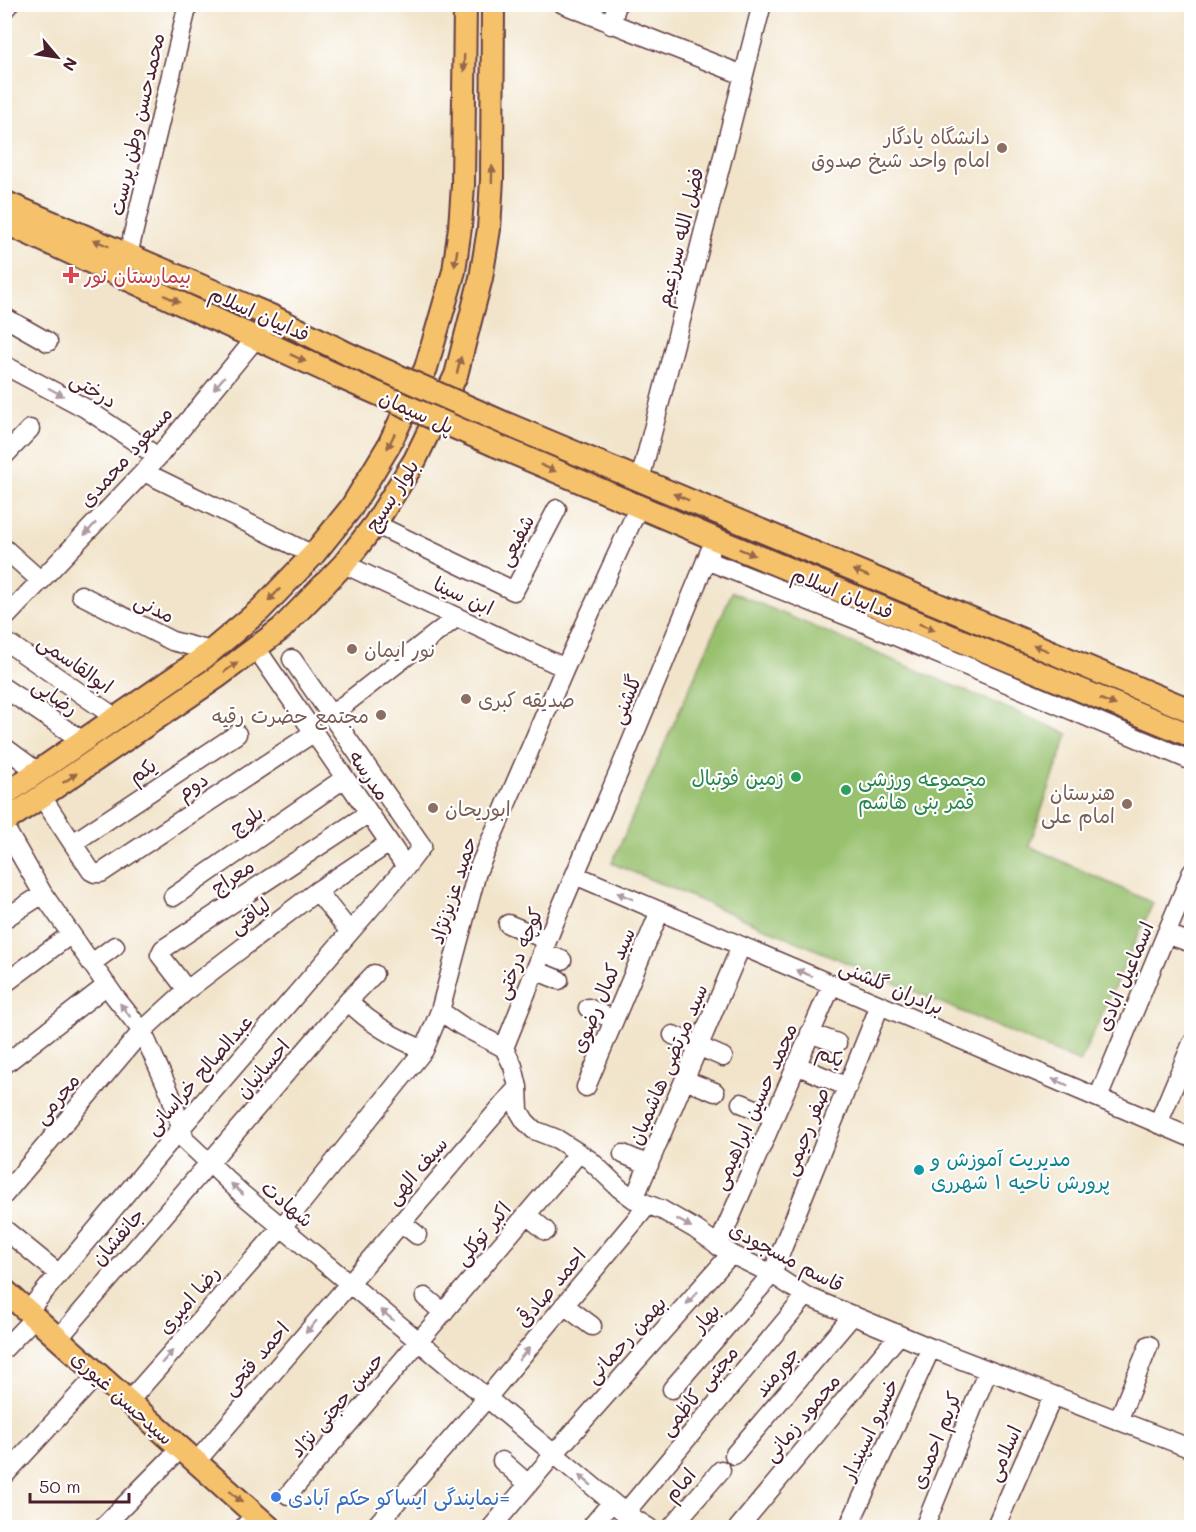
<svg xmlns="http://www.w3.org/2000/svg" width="1196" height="1532" font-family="Mali,'Playpen Sans Arabic',sans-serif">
	<rect width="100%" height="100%" fill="#fff"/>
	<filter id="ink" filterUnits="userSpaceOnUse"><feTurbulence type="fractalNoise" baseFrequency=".0167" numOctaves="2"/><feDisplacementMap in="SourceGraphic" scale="12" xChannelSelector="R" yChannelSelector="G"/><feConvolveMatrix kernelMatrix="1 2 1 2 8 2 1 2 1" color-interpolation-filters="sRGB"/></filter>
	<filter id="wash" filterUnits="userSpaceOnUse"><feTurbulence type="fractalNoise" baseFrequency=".008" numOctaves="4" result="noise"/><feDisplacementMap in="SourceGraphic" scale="24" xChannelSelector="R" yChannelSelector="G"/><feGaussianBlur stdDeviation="1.35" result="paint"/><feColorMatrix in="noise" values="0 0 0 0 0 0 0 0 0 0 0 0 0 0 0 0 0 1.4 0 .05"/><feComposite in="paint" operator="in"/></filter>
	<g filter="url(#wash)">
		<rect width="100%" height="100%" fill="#f1e4ca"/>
		<!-- pitch -->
		<path fill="#98c16e" stroke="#71704c" stroke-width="1.5" d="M732 592 1068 734 1029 846 1153 903 1080 1062 612 863Z"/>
	</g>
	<g filter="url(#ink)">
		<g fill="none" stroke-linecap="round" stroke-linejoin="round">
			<defs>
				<path id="minor" d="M563 4 743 75
					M4 10 9 4
					M611 25 617 4
					M128 255 188 4
					M4 317 48 342
					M4 365 85 408 158 457
					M4 456 30 429
					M144 472 313 555
					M640 480 762 4
					M375 524 514 591 557 509
					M4 548 41 581
					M706 560 857 620 1192 761
					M344 564 565 668
					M81 595 172 641 211 651
					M4 619 158 457 256 338 271 316
					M11 645 116 718
					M256 648 406 867
					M4 688 83 741
					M331 715 457 617
					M4 747 38 772
					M42 797 91 871 95 873H101L313 733
					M4 826 43 894 115 997 142 1031 170 1093 185 1140 242 1194 625 1513 649 1528
					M73 843 237 734
					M575 875 1192 1138
					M317 891 350 932
					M173 897 345 778
					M4 919 43 894
					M508 924 547 940
					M1166 934 1192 943
					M542 952 562 960
					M92 963 115 946
					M535 970 559 980
					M4 984 71 934
					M187 990 160 955 163 949 369 813
					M348 1001C369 1023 397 1039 424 1050
					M588 1008 614 1020
					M440 1011 462 1026 504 1048 513 1066 518 1087 519 1111 525 1121 534 1130 557 1139 590 1160 619 1188 634 1199 662 1210 695 1229 731 1254 772 1274 806 1296 931 1348 1192 1449
					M810 1033 837 1043
					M673 1035 723 1057
					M504 1048 553 926 620 769 715 539
					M4 1065 107 985
					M796 1065 848 1087
					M685 1080 715 1092
					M586 1087 660 911
					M1098 1098 1192 872
					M741 1103 774 1117
					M1158 1124 1192 1043
					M623 1154 649 1165
					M4 1195 142 1031 187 990 317 891 389 843
					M634 1199 741 946
					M527 1215 546 1231
					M401 1222 417 1235
					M4 1229 59 1274
					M718 1246 832 984
					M425 1297 444 1313
					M564 1305 592 1326
					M28 1311 181 1128 406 867 422 846 292 659
					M58 1339 348 1001 374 974
					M4 1349 35 1317
					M672 1389 772 1274 880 1005
					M129 1401 282 1227 424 1050 440 1011 477 872 565 668 639 506
					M1118 1421 1149 1345
					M734 1455 853 1315
					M502 1461 528 1484
					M196 1462 518 1087
					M4 1476 98 1374
					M288 1495 579 1153
					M625 1513 806 1296
					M102 1528 181 1448
					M243 1528 255 1515
					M374 1528 486 1399 648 1205
					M491 1528 554 1454 731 1254
					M590 1528 612 1502
					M671 1528 721 1470
					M738 1528 899 1335
					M848 1528 931 1348
					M924 1528 988 1370
					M995 1528 1053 1396"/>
				<path id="major" d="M4 202 271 316 350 355
					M4 222 340 377
					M504 423 1192 711
					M495 445 715 539 1192 736
					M4 795 203 658 260 610 313 555 351 508 388 447 426 368 454 271 460 227 463 185 465 4
					M4 822 217 677 281 629 344 564 375 524 415 460 456 375 481 278 489 229 492 179 493 4
					M4 1290 270 1528"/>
			</defs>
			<!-- minor casing -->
			<use href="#minor" stroke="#633d43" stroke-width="21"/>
			<!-- major casing -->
			<use href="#major" stroke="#633d43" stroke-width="26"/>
			<!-- minor -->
			<use href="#minor" stroke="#fff" stroke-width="18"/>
			<!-- major -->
			<use href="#major" stroke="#f5c16b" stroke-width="22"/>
			<defs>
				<path id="major-bridge" d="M350 355 504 423
					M340 377 495 445"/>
			</defs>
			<!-- major-bridge casing -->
			<use href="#major-bridge" stroke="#633d43" stroke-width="26" stroke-linecap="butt"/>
			<!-- major-bridge -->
			<use href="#major-bridge" stroke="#f5c16b" stroke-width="22"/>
		</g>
		<!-- one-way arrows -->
		<defs><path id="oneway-solid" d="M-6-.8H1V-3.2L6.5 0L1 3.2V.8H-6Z" transform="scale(1.5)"/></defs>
		<g fill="#976848">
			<use href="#oneway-solid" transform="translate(464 63) rotate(91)"/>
			<use href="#oneway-solid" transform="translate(492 174) rotate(-89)"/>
			<use href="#oneway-solid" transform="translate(101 243) rotate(-157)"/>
			<use href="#oneway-solid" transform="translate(456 258) rotate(99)"/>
			<use href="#oneway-solid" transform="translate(172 299) rotate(25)"/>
			<use href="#oneway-solid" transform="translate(298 358) rotate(25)"/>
			<use href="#oneway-solid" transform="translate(459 365) rotate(-76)"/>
			<use href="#oneway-solid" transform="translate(391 441) rotate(116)"/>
			<use href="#oneway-solid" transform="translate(548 468) rotate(24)"/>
			<use href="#oneway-solid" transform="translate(681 497) rotate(-157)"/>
			<use href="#oneway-solid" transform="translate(747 552) rotate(22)"/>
			<use href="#oneway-solid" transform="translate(861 573) rotate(-157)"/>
			<use href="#oneway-solid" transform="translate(274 595) rotate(134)"/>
			<use href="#oneway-solid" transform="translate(927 627) rotate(22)"/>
			<use href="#oneway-solid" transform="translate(1041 648) rotate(-157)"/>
			<use href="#oneway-solid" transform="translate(231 667) rotate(-37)"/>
			<use href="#oneway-solid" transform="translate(1108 702) rotate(22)"/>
			<use href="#oneway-solid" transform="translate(70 778) rotate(-34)"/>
			<use href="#oneway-solid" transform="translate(236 1497) rotate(42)"/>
		</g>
		<g fill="#ae9aa0">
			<use href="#oneway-solid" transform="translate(219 383) rotate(130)"/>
			<use href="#oneway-solid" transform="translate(56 392) rotate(28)"/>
			<use href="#oneway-solid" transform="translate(90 529) rotate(133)"/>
			<use href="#oneway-solid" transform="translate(625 896) rotate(-157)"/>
			<use href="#oneway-solid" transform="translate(804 973) rotate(-157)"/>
			<use href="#oneway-solid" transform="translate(125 1010) rotate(-127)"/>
			<use href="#oneway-solid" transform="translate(1060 1082) rotate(-157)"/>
			<use href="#oneway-solid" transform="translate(237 1189) rotate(-137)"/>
			<use href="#oneway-solid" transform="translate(684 1223) rotate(29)"/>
			<use href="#oneway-solid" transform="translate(692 1298) rotate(132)"/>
			<use href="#oneway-solid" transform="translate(387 1315) rotate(-140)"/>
			<use href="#oneway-solid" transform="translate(311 1327) rotate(131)"/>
			<use href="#oneway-solid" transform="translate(524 1354) rotate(-50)"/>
			<use href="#oneway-solid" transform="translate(167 1357) rotate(-49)"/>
			<use href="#oneway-solid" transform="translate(585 1480) rotate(-140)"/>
		</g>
	</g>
	<!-- markers -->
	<g fill="#8d6e63" stroke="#fff" stroke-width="2">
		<circle cx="1002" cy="148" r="6"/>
		<circle cx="352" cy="649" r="6"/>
		<circle cx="466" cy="699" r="6"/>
		<circle cx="381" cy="715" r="6"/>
		<circle cx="1127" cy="804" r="6"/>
		<circle cx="433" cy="808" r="6"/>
	</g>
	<path fill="#e0444e" stroke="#fff" stroke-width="2" d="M68 266h6v6h6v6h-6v6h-6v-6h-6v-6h6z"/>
	<g fill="#2e9e5b" stroke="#fff" stroke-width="2">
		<circle cx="796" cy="777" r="6"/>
		<circle cx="846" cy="790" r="6"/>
	</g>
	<circle fill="#0f9aa8" stroke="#fff" stroke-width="2" cx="919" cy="1170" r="6"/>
	<circle fill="#3f7fe0" stroke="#fff" stroke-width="2" cx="276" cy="1497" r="6"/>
	<g text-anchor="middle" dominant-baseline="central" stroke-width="4.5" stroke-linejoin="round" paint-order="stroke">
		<!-- street labels -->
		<g font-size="20" fill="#4a1f2b" stroke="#fff">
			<text transform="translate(136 124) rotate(-77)">محمدحسن وطن پرست</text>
			<text transform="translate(679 237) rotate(-76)">فضل الله سرزعیم</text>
			<text transform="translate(260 313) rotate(24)">فداییان اسلام</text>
			<text transform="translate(94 389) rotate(31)">درختی</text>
			<text transform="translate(417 411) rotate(24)">پل سیمان</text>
			<text transform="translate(125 456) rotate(-48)">مسعود محمدی</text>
			<text transform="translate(391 495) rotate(-57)">بلوار بسیج</text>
			<text transform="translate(515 540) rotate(-62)">شفیعی</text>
			<text transform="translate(843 592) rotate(22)">فداییان اسلام</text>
			<text transform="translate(464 595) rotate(25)">ابن سینا</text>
			<text transform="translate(155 607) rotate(27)">مدنی</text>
			<text transform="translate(76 663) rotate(35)">ابوالقاسمی</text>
			<text transform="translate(56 696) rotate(34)">رضایی</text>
			<text transform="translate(625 699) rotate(-68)">گلشنی</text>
			<text transform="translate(142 770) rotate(-34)">یکم</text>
			<text transform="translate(370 775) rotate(56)">مدرسه</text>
			<text transform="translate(192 785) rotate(-33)">دوم</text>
			<text transform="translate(246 819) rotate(-35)">بلوچ</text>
			<text transform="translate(232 876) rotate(-33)">معراج</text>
			<text transform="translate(452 890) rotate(-72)">حمید عزیزنژاد</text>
			<text transform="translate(249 915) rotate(-37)">لیاقتی</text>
			<text transform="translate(518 953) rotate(-68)">کوچه درختی</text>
			<text transform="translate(1124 976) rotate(-67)">اسماعیل ابادی</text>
			<text transform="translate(892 986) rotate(23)">برادران گلشنی</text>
			<text transform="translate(602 990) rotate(-67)">سید کمال رضوی</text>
			<text transform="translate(831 1055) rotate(23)">یکم</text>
			<text transform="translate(667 1064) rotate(-67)">سید مرتضی هاشمیان</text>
			<text transform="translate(262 1068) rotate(-50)">احسانیان</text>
			<text transform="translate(198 1074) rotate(-49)">عبدالصالح خراسانی</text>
			<text transform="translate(56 1098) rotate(-50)">محرمی</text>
			<text transform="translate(754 1106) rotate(-66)">محمد حسین ابراهیمی</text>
			<text transform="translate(805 1131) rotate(-68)">صفر رحیمی</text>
			<text transform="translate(416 1170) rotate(-49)">سیف الهی</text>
			<text transform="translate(288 1203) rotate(40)">شهادت</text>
			<text transform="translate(482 1233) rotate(-50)">اکبر توکلی</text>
			<text transform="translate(117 1236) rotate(-49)">جانفشان</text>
			<text transform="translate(787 1256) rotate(28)">قاسم مسجودی</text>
			<text transform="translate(550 1287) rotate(-50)">احمد صادقی</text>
			<text transform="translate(188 1299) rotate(-49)">رضا امیری</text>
			<text transform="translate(705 1317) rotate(-49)">بهار</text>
			<text transform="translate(625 1339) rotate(-48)">بهمن رحمانی</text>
			<text transform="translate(255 1358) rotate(-49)">احمد فتحی</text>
			<text transform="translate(776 1371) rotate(-50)">جورمند</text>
			<text transform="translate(698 1390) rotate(-50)">مجتبی کاظمی</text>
			<text transform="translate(123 1397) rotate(42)">سیدحسن غیوری</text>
			<text transform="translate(336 1404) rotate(-49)">حسن حجتی نژاد</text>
			<text transform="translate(801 1417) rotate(-50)">محمود زمانی</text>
			<text transform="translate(869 1429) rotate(-65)">خسرو اسپندار</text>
			<text transform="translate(935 1440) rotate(-68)">کریم احمدی</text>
			<text transform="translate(1003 1453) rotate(-66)">اسلامی</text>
			<text transform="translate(679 1484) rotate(-49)">امام</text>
		</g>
		<!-- education labels -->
		<g font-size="20" fill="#785e54" stroke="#fff" text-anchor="end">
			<text x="990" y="136">دانشگاه یادگار<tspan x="990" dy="23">امام واحد شیخ صدوق</tspan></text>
			<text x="364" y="649" text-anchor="start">نور ایمان</text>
			<text x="478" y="699" text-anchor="start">صدیقه کبری</text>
			<text x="369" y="715">مجتمع حضرت رقیه</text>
			<text x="1115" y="792">هنرستان<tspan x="1115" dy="23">امام علی</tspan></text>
			<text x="445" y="808" text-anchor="start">ابوریحان</text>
		</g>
		<!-- health labels -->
		<g font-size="20" fill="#be3a42" stroke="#fff" text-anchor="start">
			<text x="84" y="275">بیمارستان نور</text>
		</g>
		<!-- leisure labels -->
		<g font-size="20" fill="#27864d" stroke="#fff" text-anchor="end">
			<text x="784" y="777">زمین فوتبال</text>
			<text x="858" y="778" text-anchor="start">مجموعه ورزشی<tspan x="858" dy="23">قمر بنی هاشم</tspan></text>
		</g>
		<!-- culture labels -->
		<g font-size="20" fill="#0d838f" stroke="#fff" text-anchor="start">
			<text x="931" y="1158">مدیریت آموزش و<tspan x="931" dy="23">پرورش ناحیه ۱ شهرری</tspan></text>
		</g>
		<!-- shop labels -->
		<g font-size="20" fill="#366cbe" stroke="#fff" text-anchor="start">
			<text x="288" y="1497">نمایندگی ایساکو حکم آبادی=</text>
		</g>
	</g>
	<!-- margin -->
	<rect width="1196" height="1532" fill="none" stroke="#fff" stroke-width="24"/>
	<!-- north arrow -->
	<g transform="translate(57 57) rotate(119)" stroke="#ffffff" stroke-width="4.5" paint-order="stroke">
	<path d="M0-4.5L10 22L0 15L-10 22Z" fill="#4a1f2b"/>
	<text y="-9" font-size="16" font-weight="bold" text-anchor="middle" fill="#4a1f2b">N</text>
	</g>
	<!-- scale -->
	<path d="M30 1493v9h99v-9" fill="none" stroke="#4a1f2b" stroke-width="3"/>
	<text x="39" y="1493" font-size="18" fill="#4a1f2b" stroke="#ffffff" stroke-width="4.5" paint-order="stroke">50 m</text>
</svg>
